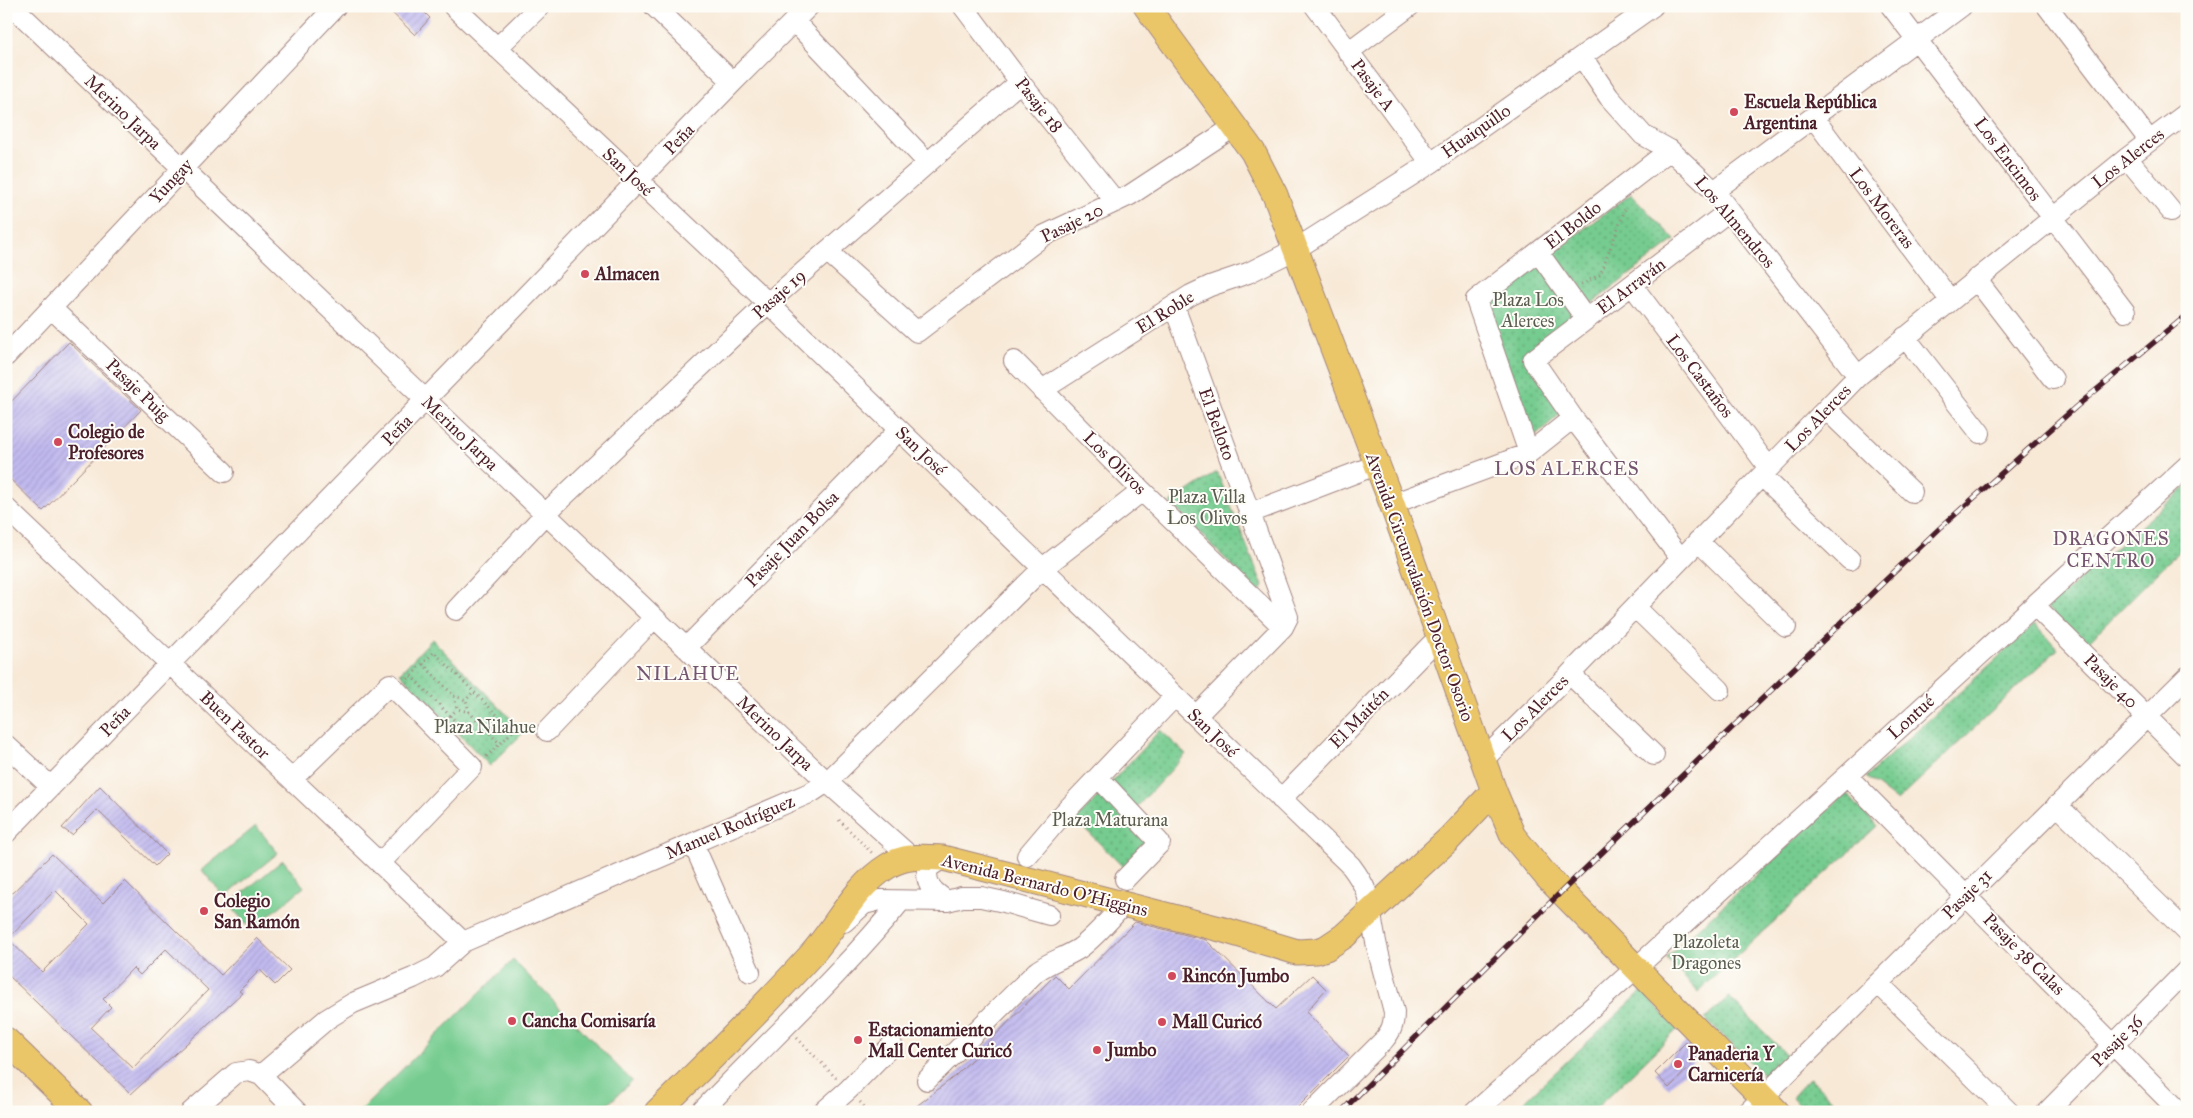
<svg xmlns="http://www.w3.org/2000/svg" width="2193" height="1118" font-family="'IM FELL Great Primer',serif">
	<defs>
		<pattern id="park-dots" width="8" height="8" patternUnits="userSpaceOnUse" patternTransform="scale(1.25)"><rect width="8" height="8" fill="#76cc90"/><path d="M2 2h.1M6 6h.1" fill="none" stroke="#63a576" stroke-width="1.8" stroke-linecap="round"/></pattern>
		<pattern id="building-hatch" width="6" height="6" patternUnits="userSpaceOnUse" patternTransform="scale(1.25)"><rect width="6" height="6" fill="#c1baef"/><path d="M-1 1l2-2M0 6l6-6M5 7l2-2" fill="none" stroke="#a79fcd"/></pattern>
	</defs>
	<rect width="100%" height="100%" fill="#fdfcf7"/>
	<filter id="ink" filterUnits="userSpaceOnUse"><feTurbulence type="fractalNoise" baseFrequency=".02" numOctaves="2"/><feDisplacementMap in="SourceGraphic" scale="10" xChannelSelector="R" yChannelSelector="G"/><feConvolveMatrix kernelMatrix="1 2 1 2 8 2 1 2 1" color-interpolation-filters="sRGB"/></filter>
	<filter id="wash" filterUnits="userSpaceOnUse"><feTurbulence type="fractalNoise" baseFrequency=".0096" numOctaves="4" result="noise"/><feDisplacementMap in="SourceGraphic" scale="20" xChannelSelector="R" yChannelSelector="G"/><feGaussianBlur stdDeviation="1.12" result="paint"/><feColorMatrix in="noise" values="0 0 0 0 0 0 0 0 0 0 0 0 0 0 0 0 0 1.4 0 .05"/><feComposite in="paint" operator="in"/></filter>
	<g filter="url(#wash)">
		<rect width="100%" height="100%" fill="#f8e9d7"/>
		<!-- grass -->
		<path fill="#76cc90" stroke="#60765e" d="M256 826 278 853 224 897 202 870Z
			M283 860 304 887 251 930 229 904Z
			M513 960 632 1081 600 1112H359Z"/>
		<!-- park -->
		<path fill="url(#park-dots)" stroke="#60765e" d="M1631 194 1675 240 1525 354 1560 414 1531 440 1483 303Z
			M1217 472 1263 586 1259 593 1170 503Z
			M2187 486V543L2085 645 2047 608Z
			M2035 624 2058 649 1897 801 1866 777Z
			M432 639 524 732 490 766 400 673Z
			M1160 730 1186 754 1132 812 1157 838 1126 870 1076 820Z
			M1846 793 1877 826 1698 992 1666 958Z
			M1642 991 1678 1029 1592 1112H1513Z
			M1729 997 1794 1062 1774 1085 1705 1019Z
			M1810 1078 1845 1112H1806L1792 1097Z"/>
		<g id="blocks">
			<!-- building -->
			<path fill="url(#building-hatch)" fill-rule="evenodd" d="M385 6H418L430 18 415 35Z
				M69 342 141 410 43 511 6 475V407Z
				M100 786 167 854 155 866 97 810 72 835 62 828Z
				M52 854 103 903 125 881 221 975 257 938 290 970 275 985 260 970 239 991 242 993 131 1094 6 973V899ZM55 890 89 924 42 972 8 939ZM166 949 208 990 133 1068 91 1028 111 1007 103 999 133 968 140 975Z
				M1135 922 1206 940 1276 1009 1312 975 1326 989 1306 1012 1349 1056 1293 1112H909L955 1076 1055 975 1069 989Z
				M1687 1041 1701 1055 1669 1088 1655 1073Z"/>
		</g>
	</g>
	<g filter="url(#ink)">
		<use href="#blocks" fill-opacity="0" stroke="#a18481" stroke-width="1"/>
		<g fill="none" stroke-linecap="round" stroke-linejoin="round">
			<defs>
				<path id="minor" d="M12 6 827 782 911 857
					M453 6 768 303 1351 866C1373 895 1368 904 1375 937 1380 963 1388 987 1394 1012 1394 1025 1391 1032 1383 1041L1312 1112
					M654 6 733 82
					M963 6 1020 82 1116 202
					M1315 6 1431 163
					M1891 6 2125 312
					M2047 6 2149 140
					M794 21 928 163
					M497 48 540 6
					M1348 52 1410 6
					M1582 57 1609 97 1643 135 1670 150 1714 191 1858 376
					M1813 117 1950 300
					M2127 158 2171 211
					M1714 191 1962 6
					M827 251 917 332 1043 236 1130 195 1235 126
					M1538 252 1586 319
					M1976 279 2053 379
					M1632 285 1769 468
					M1174 306 1288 617 1283 627 1196 716
					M51 308 224 472
					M1905 337 1980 433
					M6 356 336 6
					M1014 361 1142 491 1283 627
					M1042 390 1191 295 1210 286 1248 273 1296 249 1431 163 1653 6
					M1826 409 1912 492
					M1529 453 1476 300 1670 150
					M1762 476 1850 560
					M1392 504 1529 453 1573 418
					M6 508 463 942
					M1250 513 1376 465
					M1698 541 1786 627
					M1681 559 1573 418 1533 360 1729 211
					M2034 605 2187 757
					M1635 607 1720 690
					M456 610 545 514 768 303 1020 82
					M686 648 899 430
					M1570 674 1654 755
					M547 731 654 618
					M6 745 51 787
					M1483 760 1570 674 1858 376 2127 158 2187 113
					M1847 776 2180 1112
					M1098 777 1160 843 1125 879
					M292 779 390 684 472 767 380 863
					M1281 799 1431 645 1439 640
					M2057 805 2187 932
					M6 833 733 82 809 6
					M693 843 750 972
					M1027 856 1061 816 1175 696
					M943 858 928 868C924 885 934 892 947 901
					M844 922 864 904 880 900 947 901 962 897H981L1004 902 1049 915
					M1878 983 2009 1112
					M261 1075 297 1112
					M927 1080 1036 972C1050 961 1065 958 1080 948 1096 936 1110 919 1124 904
					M191 1112 236 1073 249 1071 261 1075 327 1019 353 1003 413 978 435 967 463 942 812 792 827 782 1043 568 1142 491
					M701 1112C768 1042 840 976 901 901
					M823 1112 848 1090 892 1045
					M1475 1112 1636 968 2187 466
					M1748 1112 2187 677
					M2047 1112 2187 970"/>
				<path id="major" d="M1146 6 1253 152 1275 195 1392 504 1494 791 1513 836 1547 877 1777 1112
					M6 1040 80 1112
					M657 1112C710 1060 762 1009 811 955 837 926 854 887 888 866 905 855 923 857 943 858L1224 930 1297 952 1317 951 1326 948 1344 936 1450 838 1494 791"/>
			</defs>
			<!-- minor casing -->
			<use href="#minor" stroke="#a18481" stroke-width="22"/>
			<!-- major casing -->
			<use href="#major" stroke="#a18481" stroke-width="27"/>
			<!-- path -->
			<path stroke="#a18481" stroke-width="3" stroke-dasharray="1 4" stroke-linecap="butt" d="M1581 284 1600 275 1626 207
				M423 664 454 696 457 709 469 712 500 744
				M411 676 457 723
				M408 679 434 652 513 731 485 758
				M454 696 466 700
				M469 712 466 700 473 692
				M450 716 457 709
				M839 820 872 853
				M797 1038 836 1078
				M860 1102 869 1112"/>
			<!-- minor -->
			<use href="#minor" stroke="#fff" stroke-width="20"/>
			<!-- major -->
			<use href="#major" stroke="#eac669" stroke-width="25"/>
			<defs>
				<path id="rail" d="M1341 1112 1561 892 1940 528 2077 406 2187 315"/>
			</defs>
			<!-- rail casing -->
			<use href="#rail" stroke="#4a1f2b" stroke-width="5.5"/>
			<!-- rail -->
			<use href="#rail" stroke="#fdfcf7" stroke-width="4" stroke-dasharray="11" stroke-linecap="butt"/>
		</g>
	</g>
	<!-- markers -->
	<g fill="#d1495b" stroke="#fdfcf7" stroke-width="2">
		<circle cx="1734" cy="112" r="5"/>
		<circle cx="585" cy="274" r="5"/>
		<circle cx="58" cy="442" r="5"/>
		<circle cx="204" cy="911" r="5"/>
		<circle cx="1172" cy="976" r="5"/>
		<circle cx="512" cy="1021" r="5"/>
		<circle cx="1162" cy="1022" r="5"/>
		<circle cx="858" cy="1040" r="5"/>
		<circle cx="1097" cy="1050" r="5"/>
		<circle cx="1678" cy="1064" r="5"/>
	</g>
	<g text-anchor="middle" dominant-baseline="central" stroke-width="4" stroke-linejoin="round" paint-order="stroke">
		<!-- street labels -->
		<g font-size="18" fill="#4a1f2b" stroke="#fdfcf7">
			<text transform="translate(1373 85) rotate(53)">Pasaje A</text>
			<text transform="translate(1039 105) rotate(52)">Pasaje 18</text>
			<text transform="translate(123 112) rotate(44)">Merino Jarpa</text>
			<text transform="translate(1476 131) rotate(-35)">Huaiquillo</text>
			<text transform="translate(679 139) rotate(-46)">Peña</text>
			<text transform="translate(2128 158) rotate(-38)">Los Alerces</text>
			<text transform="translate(2008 159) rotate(53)">Los Encimos</text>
			<text transform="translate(628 172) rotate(43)">San José</text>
			<text transform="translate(171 181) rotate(-47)">Yungay</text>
			<text transform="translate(1882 208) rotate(53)">Los Moreras</text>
			<text transform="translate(1735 222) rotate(50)">Los Almendros</text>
			<text transform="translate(1072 223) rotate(-26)">Pasaje 20</text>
			<text transform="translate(1573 225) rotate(-38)">El Boldo</text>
			<text transform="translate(1631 286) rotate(-37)">El Arrayán</text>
			<text transform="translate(779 294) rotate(-42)">Pasaje 19</text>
			<text transform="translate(1165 312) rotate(-32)">El Roble</text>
			<text transform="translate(1700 376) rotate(53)">Los Castaños</text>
			<text transform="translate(138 390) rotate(44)">Pasaje Puig</text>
			<text transform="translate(1818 418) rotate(-46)">Los Alerces</text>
			<text transform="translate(1217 424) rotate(70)">El Belloto</text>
			<text transform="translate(397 430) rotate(-46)">Peña</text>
			<text transform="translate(460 433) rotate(44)">Merino Jarpa</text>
			<text transform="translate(921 451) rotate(44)">San José</text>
			<text transform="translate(1115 463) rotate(45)">Los Olivos</text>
			<text transform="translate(792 539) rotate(-46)">Pasaje Juan Bolsa</text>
			<text transform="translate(1420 587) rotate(70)">Avenida Circunvalación Doctor Osorio</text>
			<text transform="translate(2111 681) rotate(45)">Pasaje 40</text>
			<text transform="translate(1535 708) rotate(-45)">Los Alerces</text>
			<text transform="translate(1911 717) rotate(-42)">Lontué</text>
			<text transform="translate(1359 718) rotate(-46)">El Maitén</text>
			<text transform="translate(115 721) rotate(-46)">Peña</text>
			<text transform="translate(235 725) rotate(44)">Buen Pastor</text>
			<text transform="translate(775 733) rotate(44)">Merino Jarpa</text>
			<text transform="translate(1213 733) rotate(44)">San José</text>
			<text transform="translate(730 827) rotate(-23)">Manuel Rodríguez</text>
			<text transform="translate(1045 885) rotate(14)">Avenida Bernardo O'Higgins</text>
			<text transform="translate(1967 894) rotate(-45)">Pasaje 31</text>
			<text transform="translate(2024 954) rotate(45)">Pasaje 38 Calas</text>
			<text transform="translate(2117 1041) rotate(-45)">Pasaje 36</text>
		</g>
		<!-- poi labels -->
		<g font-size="18" font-weight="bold" fill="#4a1f2b" stroke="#fdfcf7" text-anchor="start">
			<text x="1744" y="102">Escuela República<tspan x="1744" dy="21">Argentina</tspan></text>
			<text x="595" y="274">Almacen</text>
			<text x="68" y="432">Colegio de<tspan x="68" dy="21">Profesores</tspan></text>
			<text x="214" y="901">Colegio<tspan x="214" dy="21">San Ramón</tspan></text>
			<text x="1182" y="976">Rincón Jumbo</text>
			<text x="522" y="1021">Cancha Comisaría</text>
			<text x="1172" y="1022">Mall Curicó</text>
			<text x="868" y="1030">Estacionamiento<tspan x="868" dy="21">Mall Center Curicó</tspan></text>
			<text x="1107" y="1050">Jumbo</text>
			<text x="1688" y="1054">Panaderia Y<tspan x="1688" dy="21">Carnicería</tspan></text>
		</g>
		<!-- park labels -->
		<g font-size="18" fill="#595c4e" stroke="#fdfcf7">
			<text x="1528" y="300">Plaza Los<tspan x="1528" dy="21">Alerces</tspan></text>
			<text x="1207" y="497">Plaza Villa<tspan x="1207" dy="21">Los Olivos</tspan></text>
			<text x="485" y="727">Plaza Nilahue</text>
			<text x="1110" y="820">Plaza Maturana</text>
			<text x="1706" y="942">Plazoleta<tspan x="1706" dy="21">Dragones</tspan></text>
		</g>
		<!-- neighbourhood labels -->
		<g font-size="19" letter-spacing="1" fill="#745570" stroke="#fdfcf7">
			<text x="1567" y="468">LOS ALERCES</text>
			<text x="2111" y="538">DRAGONES<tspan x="2111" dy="22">CENTRO</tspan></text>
			<text x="688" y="673">NILAHUE</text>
		</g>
	</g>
	<!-- margin -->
	<rect width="2193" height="1118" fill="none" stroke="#fdfcf7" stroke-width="25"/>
</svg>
